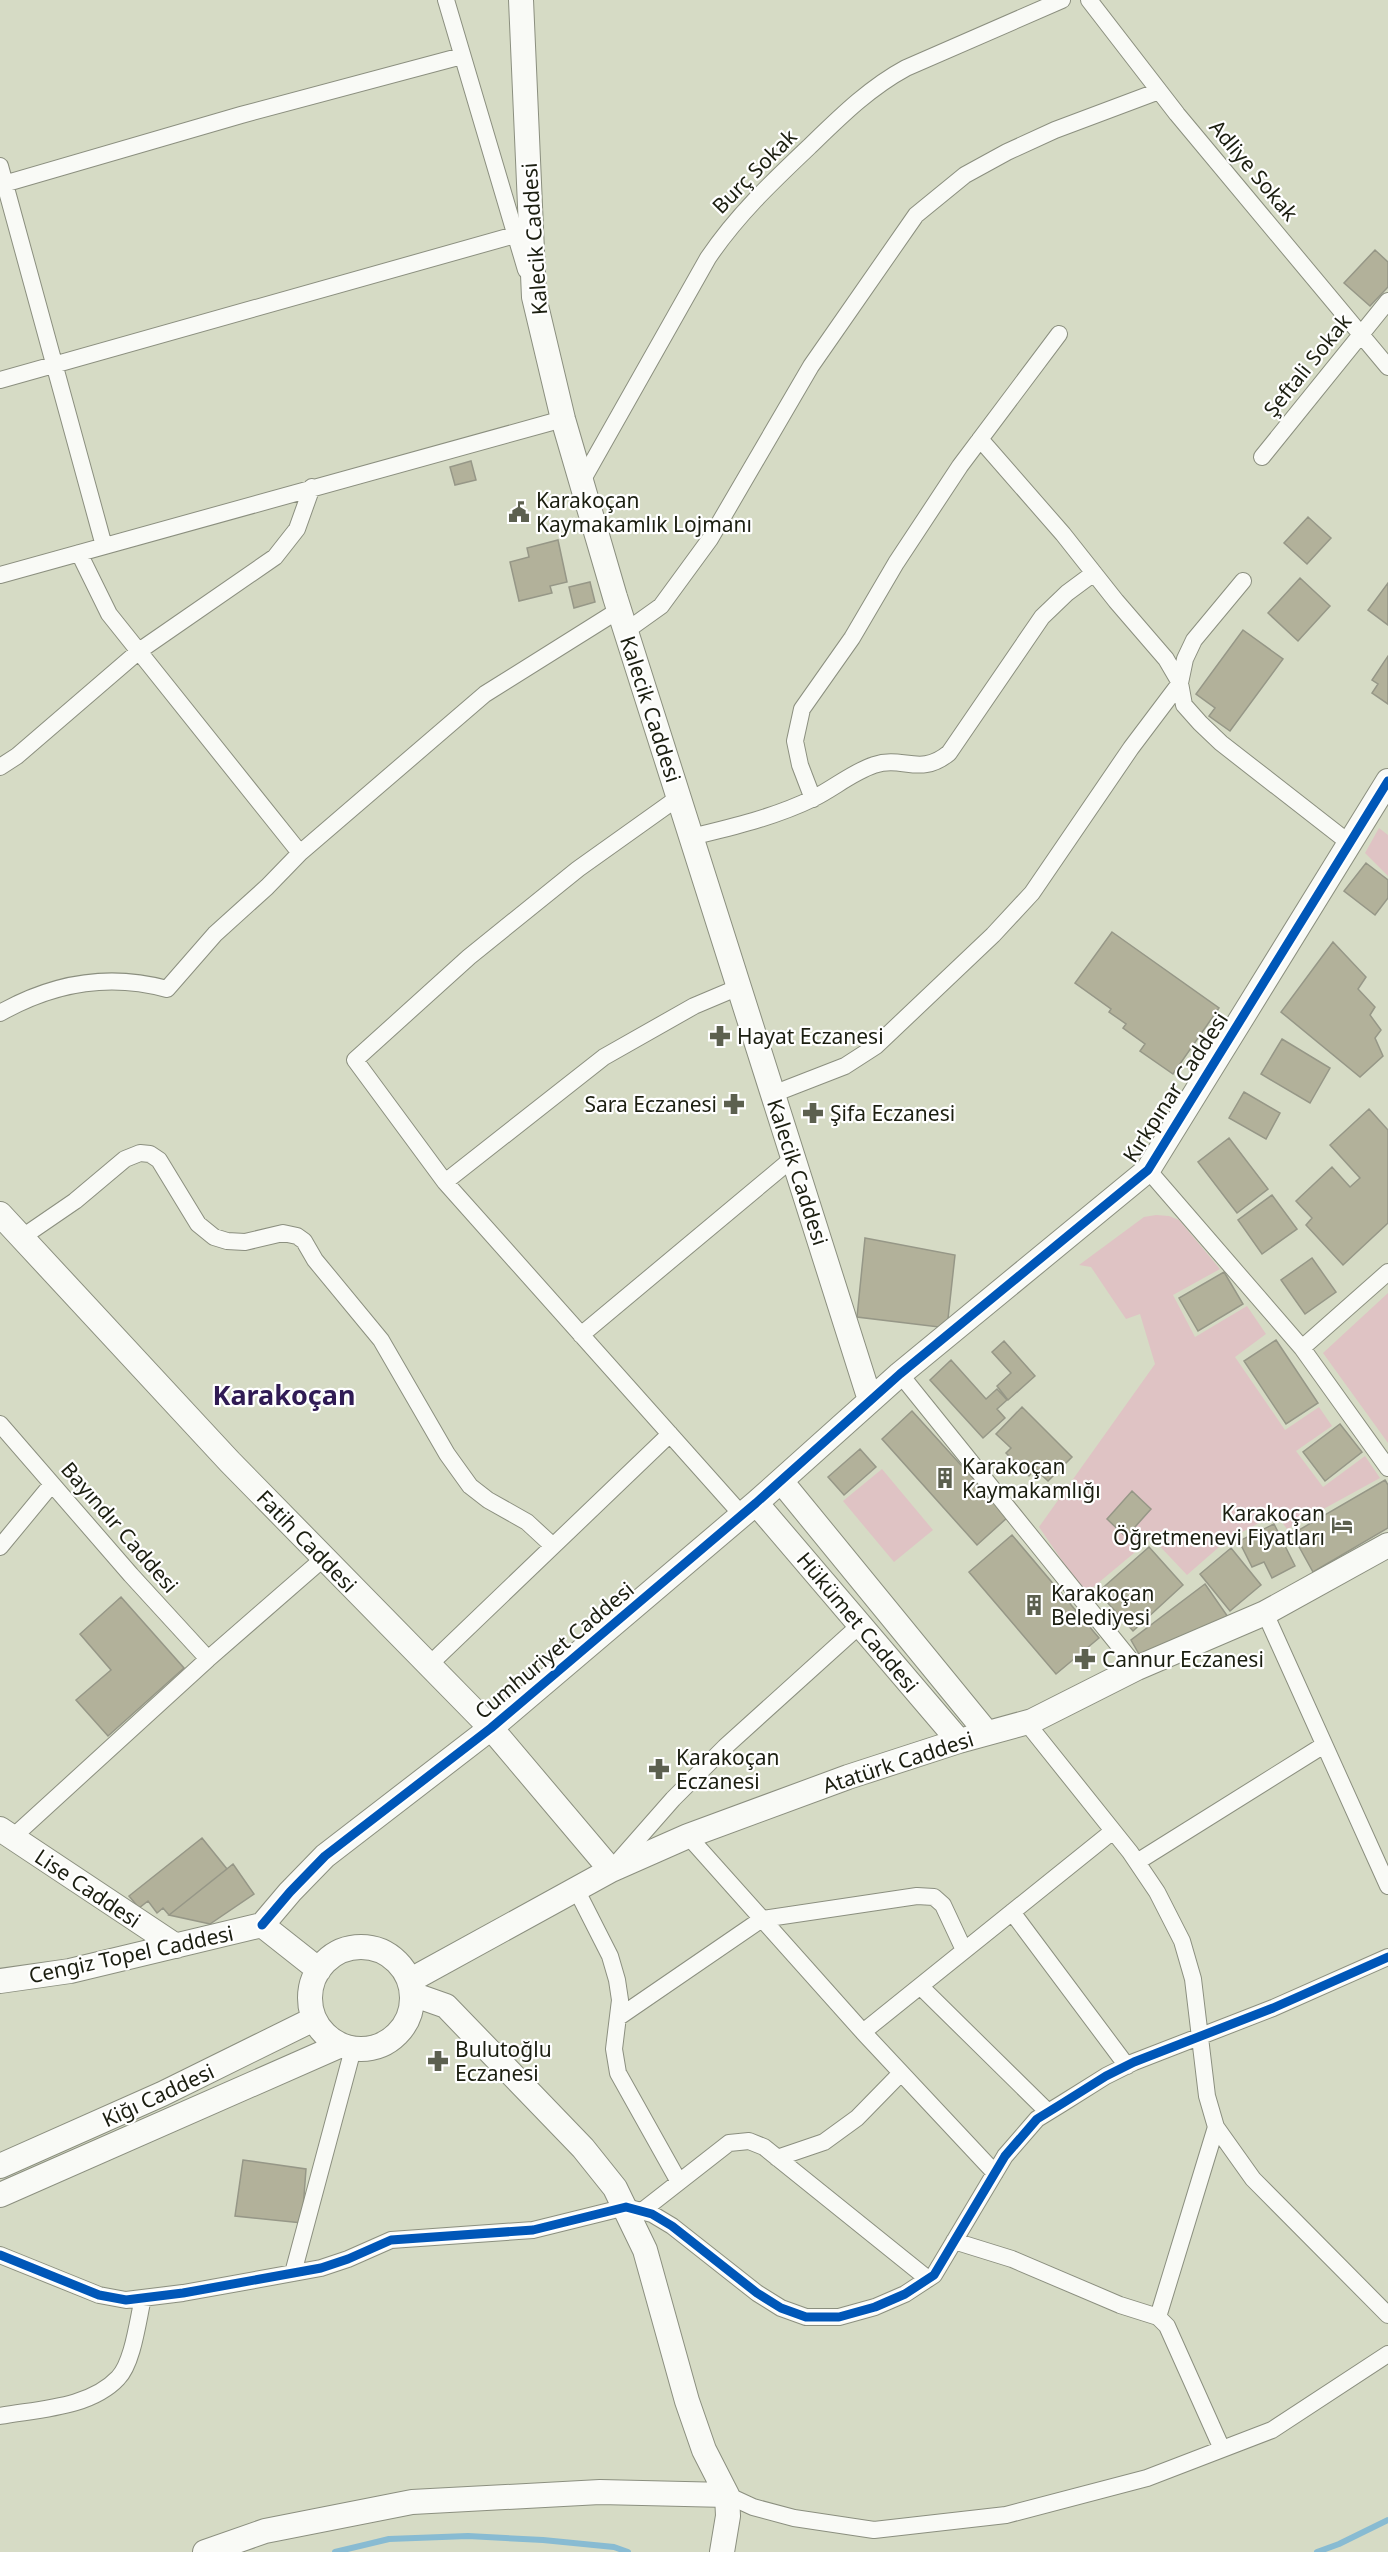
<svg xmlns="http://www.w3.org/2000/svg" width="1388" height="2552" font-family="'Noto Sans',sans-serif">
	<rect width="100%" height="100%" fill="#d6dbc5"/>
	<!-- green -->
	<path fill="#dfc3c4" d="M1379 828 1388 835V876L1365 853Z
		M1156 1215 1169 1216 1179 1220 1220 1269 1173 1295 1195 1337 1247 1306 1266 1334 1235 1357 1285 1430 1319 1407 1332 1426 1296 1451 1323 1487 1365 1456 1380 1478 1287 1529 1276 1514 1227 1540 1187 1575 1152 1538 1085 1594 1039 1527 1155 1364 1140 1314 1126 1319 1091 1267 1079 1265 1144 1217Z
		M1388 1293V1443L1323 1353Z
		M882 1469 933 1530 894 1562 843 1501Z"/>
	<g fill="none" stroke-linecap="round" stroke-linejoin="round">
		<!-- stream -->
		<path stroke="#88bbd2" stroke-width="6" d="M335 2552 389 2539 468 2536 543 2540 614 2547 628 2552
			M1317 2552 1339 2544 1388 2520"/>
	</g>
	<!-- building -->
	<path fill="#b2b19a" stroke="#969787" stroke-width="1.5" d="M1375 250 1388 262V287L1370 306 1344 283Z
		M471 461 476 480 455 485 450 467Z
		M1308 517 1331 538 1307 564 1284 543Z
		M558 540 567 582 550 586 552 593 519 601 510 562 529 557 527 548Z
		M1300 578 1330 606 1298 641 1268 613Z
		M590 582 595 602 574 608 569 587Z
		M1388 583V625L1368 610Z
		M1243 630 1283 659 1230 731 1209 716 1215 708 1196 694Z
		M1388 656V704L1372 693 1378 684 1372 680Z
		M1366 863 1388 880V898L1375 915 1344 891Z
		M1112 932 1219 1008 1173 1074 1140 1051 1145 1044 1123 1028 1126 1024 1109 1012 1111 1009 1075 983Z
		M1333 942 1366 977 1358 989 1375 1007 1370 1015 1381 1030 1375 1038 1383 1056 1360 1077 1281 1012Z
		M1282 1039 1330 1068 1310 1103 1261 1074Z
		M1244 1092 1280 1113 1266 1139 1229 1118Z
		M1369 1109 1388 1130V1223L1343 1265 1306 1225 1312 1218 1296 1201 1332 1167 1350 1187 1360 1178 1330 1145Z
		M1229 1138 1268 1189 1237 1213 1198 1162Z
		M1272 1195 1297 1229 1262 1254 1238 1220Z
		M865 1238 955 1255 947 1328 857 1317Z
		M1312 1258 1336 1292 1305 1314 1281 1280Z
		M1224 1272 1243 1304 1198 1331 1179 1298Z
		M1276 1340 1318 1403 1286 1424 1244 1361Z
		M1004 1341 1035 1376 1008 1400 997 1386 1011 1373 992 1352Z
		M951 1360 986 1399 997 1389 1007 1400 997 1409 1005 1418 983 1438 930 1380Z
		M1022 1407 1072 1457 1048 1481 1035 1469 1029 1476 1006 1453 1011 1448 996 1434Z
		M912 1411 1008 1517 977 1545 882 1439Z
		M1340 1424 1362 1452 1325 1481 1303 1452Z
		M860 1449 876 1467 844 1495 828 1477Z
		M1385 1480 1388 1485V1528L1313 1572 1292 1534Z
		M1132 1491 1151 1509 1126 1537 1107 1519Z
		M1274 1524 1295 1566 1272 1578 1264 1562 1252 1567 1239 1541Z
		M1012 1535 1099 1638 1056 1674 969 1572Z
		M1149 1547 1183 1585 1133 1631 1098 1592Z
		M1231 1548 1261 1585 1230 1611 1200 1574Z
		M1205 1584 1228 1617 1144 1663 1131 1640Z
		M121 1597 184 1668 108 1736 76 1700 111 1670 80 1634Z
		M202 1838 227 1869 169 1915 163 1908 157 1913 148 1901 139 1908 129 1896Z
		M233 1864 254 1894 210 1924 169 1915Z
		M243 2160 306 2169 302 2223 235 2216Z"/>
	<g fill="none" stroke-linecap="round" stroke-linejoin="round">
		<defs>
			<path id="street" d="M446 0 526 270
				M1089 0 1177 114 1388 367
				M0 166 104 546
				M0 185 241 115 462 56
				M0 380 515 235
				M980 439 1063 534 1116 601 1166 659 1180 683 1184 705 1200 723 1221 743 1348 842
				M1262 457 1388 301
				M582 481 708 258C737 215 772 182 810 146 840 117 869 88 906 68L1062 0
				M79 553 109 614 300 853 485 694 619 610
				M0 575 563 419
				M626 631 661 606 710 539 811 366 916 215 965 175 1007 152 1055 130 1159 91
				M0 767 17 756 139 651 275 557 297 529 312 487
				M679 797 578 869 469 957 355 1060 445 1182 742 1515
				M813 799 800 765 795 741 802 709 852 638 896 563 960 466 1059 334
				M691 837C733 827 775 817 814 798 834 788 853 772 874 765 903 755 920 777 949 753L1042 617 1067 593 1094 573
				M0 1013C53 983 109 973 167 989L215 934 267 887 300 853
				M773 1094 845 1066 876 1046 993 935 1032 893 1131 748 1180 683 1185 659 1194 640 1243 581
				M1148 1170 1302 1348 1388 1468
				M445 1182 604 1057 694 1006 739 987
				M21 1238 75 1201 125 1159 140 1153 150 1154 159 1160 198 1224 214 1237 227 1241 245 1242 283 1233 297 1236 304 1241 315 1260 381 1340 447 1454 470 1486 488 1500 527 1522 553 1546
				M581 1335 793 1158
				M1302 1348 1388 1272
				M900 1374 1137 1668
				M0 1424 131 1575 208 1659
				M0 1547 52 1484
				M1265 1613 1388 1886
				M429 1665 670 1434
				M1026 1722 1130 1852 1157 1892 1182 1941 1193 1979 1207 2096 1216 2127 1253 2179 1388 2315
				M688 1836 863 2032 995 2173
				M13 1837 208 1659 324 1558
				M1137 1862 1324 1745
				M615 1865 673 1799 725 1747 860 1625
				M576 1889 610 1956 617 1980 620 2000 614 2049 618 2073 679 2182
				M1012 1912 1127 2066
				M920 1986 1048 2112
				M619 2017 762 1919 917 1896 934 1897 943 1905 964 1950
				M863 2032 1113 1831
				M777 2158 824 2142 857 2118 901 2073
				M642 2211 729 2143 749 2141 764 2147 928 2279
				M954 2241 1012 2259 1120 2305 1158 2317 1167 2326 1222 2449
				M0 2255 99 2295 126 2300 183 2293 321 2268 348 2259 391 2240 533 2230 626 2207 652 2214 672 2226 757 2293 781 2308 806 2317H839L875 2307 905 2294 934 2275 1005 2156 1037 2119 1063 2103 1106 2076 1134 2062 1273 2008 1388 1957
				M293 2273 353 2049
				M1158 2317 1216 2127
				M0 2416C38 2409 90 2408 118 2378 133 2363 138 2319 143 2298
				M727 2495 753 2507 794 2518 874 2530 1006 2515 1147 2478 1272 2430 1388 2354"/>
			<path id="secondary" d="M521 0 534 297 563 419 615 597 870 1400
				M0 1214 230 1462 491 1728 611 1870
				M781 1481 987 1733
				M756 1503 959 1741
				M0 1829 176 1946
				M262 1925 290 1892 325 1856 491 1728 756 1503 900 1374 1148 1170 1388 781
				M262 1925 319 1970
				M310 1998a51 51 0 1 1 102 0a51 51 0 1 1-102 0Z
				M0 1981 70 1971 262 1925
				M409 1981 611 1870 688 1836 848 1777 959 1741 1032 1721 1137 1668 1265 1613 1388 1545
				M412 1994 446 2006 583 2148 615 2188 645 2250 687 2401 704 2450 727 2495 728 2516 722 2552
				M0 2166 162 2094 314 2019
				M0 2195 341 2045
				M205 2552 265 2531 412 2502 600 2492 727 2495"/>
		</defs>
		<!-- street casing -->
		<use href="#street" stroke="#8b8f7f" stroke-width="18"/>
		<!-- secondary casing -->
		<use href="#secondary" stroke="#8b8f7f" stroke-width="26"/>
		<!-- street -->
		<use href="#street" stroke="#f9faf6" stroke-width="16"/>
		<!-- secondary -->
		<use href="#secondary" stroke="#f9faf6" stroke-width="24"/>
		<defs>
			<path id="cycleway" d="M262 1925 290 1892 325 1856 491 1728 756 1503 900 1374 1148 1170 1388 781
				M0 2255 99 2295 126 2300 183 2293 321 2268 348 2259 391 2240 533 2230 626 2207 652 2214 672 2226 757 2293 781 2308 806 2317H839L875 2307 905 2294 934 2275 1005 2156 1037 2119 1063 2103 1106 2076 1134 2062 1273 2008 1388 1957"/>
		</defs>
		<!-- cycleway casing -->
		<use href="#cycleway" stroke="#fff" stroke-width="13"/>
		<!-- cycleway -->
		<use href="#cycleway" stroke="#0057b8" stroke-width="9"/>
	</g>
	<!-- icons -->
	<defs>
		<symbol id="civic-bare" viewBox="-9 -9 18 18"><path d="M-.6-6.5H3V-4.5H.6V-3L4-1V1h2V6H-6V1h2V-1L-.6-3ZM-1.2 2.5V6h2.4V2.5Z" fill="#5c604f" stroke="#fff" stroke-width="2.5" paint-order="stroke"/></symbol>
		<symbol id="pharmacy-bare" viewBox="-9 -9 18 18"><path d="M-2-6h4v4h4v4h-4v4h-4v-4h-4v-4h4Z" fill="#5c604f" stroke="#fff" stroke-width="2.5" paint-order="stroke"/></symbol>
		<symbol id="building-bare" viewBox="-9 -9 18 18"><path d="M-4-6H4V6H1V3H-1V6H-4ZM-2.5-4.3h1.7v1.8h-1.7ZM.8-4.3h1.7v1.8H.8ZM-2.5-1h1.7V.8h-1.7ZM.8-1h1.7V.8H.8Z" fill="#5c604f" stroke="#fff" stroke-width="2.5" paint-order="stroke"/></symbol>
		<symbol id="hotel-bare" viewBox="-9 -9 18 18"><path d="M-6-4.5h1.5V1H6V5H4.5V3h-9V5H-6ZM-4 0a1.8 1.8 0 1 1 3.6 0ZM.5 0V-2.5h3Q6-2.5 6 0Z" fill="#5c604f" stroke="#fff" stroke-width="2.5" paint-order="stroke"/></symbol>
	</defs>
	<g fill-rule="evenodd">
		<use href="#civic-bare" x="504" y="497" width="30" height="30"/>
		<use href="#pharmacy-bare" x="705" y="1021" width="30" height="30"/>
		<use href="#pharmacy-bare" x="719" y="1089" width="30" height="30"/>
		<use href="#pharmacy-bare" x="798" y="1098" width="30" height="30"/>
		<use href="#building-bare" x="930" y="1463" width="30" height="30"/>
		<use href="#hotel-bare" x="1327" y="1510" width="30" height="30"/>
		<use href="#building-bare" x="1019" y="1590" width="30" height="30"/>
		<use href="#pharmacy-bare" x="1070" y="1644" width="30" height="30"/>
		<use href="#pharmacy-bare" x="644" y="1754" width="30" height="30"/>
		<use href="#pharmacy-bare" x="423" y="2046" width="30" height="30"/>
	</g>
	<g text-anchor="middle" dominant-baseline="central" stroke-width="4.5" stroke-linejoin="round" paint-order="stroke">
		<!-- street labels -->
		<g font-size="21" fill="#1b1e10" stroke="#fff">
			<text transform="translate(1254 170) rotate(50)">Adliye Sokak</text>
			<text transform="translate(754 171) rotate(-45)">Burç Sokak</text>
			<text transform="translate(534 239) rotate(-94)">Kalecik Caddesi</text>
			<text transform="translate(1307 365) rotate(-51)">Şeftali Sokak</text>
			<text transform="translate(651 709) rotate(72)">Kalecik Caddesi</text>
			<text transform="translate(1175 1087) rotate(-57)">Kırkpınar Caddesi</text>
			<text transform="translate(798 1172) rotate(72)">Kalecik Caddesi</text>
			<text transform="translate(120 1527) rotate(49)">Bayındır Caddesi</text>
			<text transform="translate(307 1541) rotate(46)">Fatih Caddesi</text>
			<text transform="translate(858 1622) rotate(50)">Hükümet Caddesi</text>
			<text transform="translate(554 1650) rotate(-40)">Cumhuriyet Caddesi</text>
			<text transform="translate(898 1762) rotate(-18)">Atatürk Caddesi</text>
			<text transform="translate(88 1888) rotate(34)">Lise Caddesi</text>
			<text transform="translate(131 1954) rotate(-12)">Cengiz Topel Caddesi</text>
			<text transform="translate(158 2095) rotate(-25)">Kiğı Caddesi</text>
		</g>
		<!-- poi labels -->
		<g font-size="21" fill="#1b1e10" stroke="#fff" text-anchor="start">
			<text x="536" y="500">Karakoçan<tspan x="536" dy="24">Kaymakamlık Lojmanı</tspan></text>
			<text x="737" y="1036">Hayat Eczanesi</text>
			<text x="717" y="1104" text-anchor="end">Sara Eczanesi</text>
			<text x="830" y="1113">Şifa Eczanesi</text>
			<text x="962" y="1466">Karakoçan<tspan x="962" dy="24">Kaymakamlığı</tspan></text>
			<text x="1325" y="1513" text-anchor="end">Karakoçan<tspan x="1325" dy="24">Öğretmenevi Fiyatları</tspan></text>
			<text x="1051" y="1593">Karakoçan<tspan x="1051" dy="24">Belediyesi</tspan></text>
			<text x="1102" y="1659">Cannur Eczanesi</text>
			<text x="676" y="1757">Karakoçan<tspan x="676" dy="24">Eczanesi</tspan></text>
			<text x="455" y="2049">Bulutoğlu<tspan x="455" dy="24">Eczanesi</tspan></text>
		</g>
		<!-- district labels -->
		<g font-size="27" font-weight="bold" fill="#301b54" stroke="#fff">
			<text x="284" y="1394">Karakoçan</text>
		</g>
	</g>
</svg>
